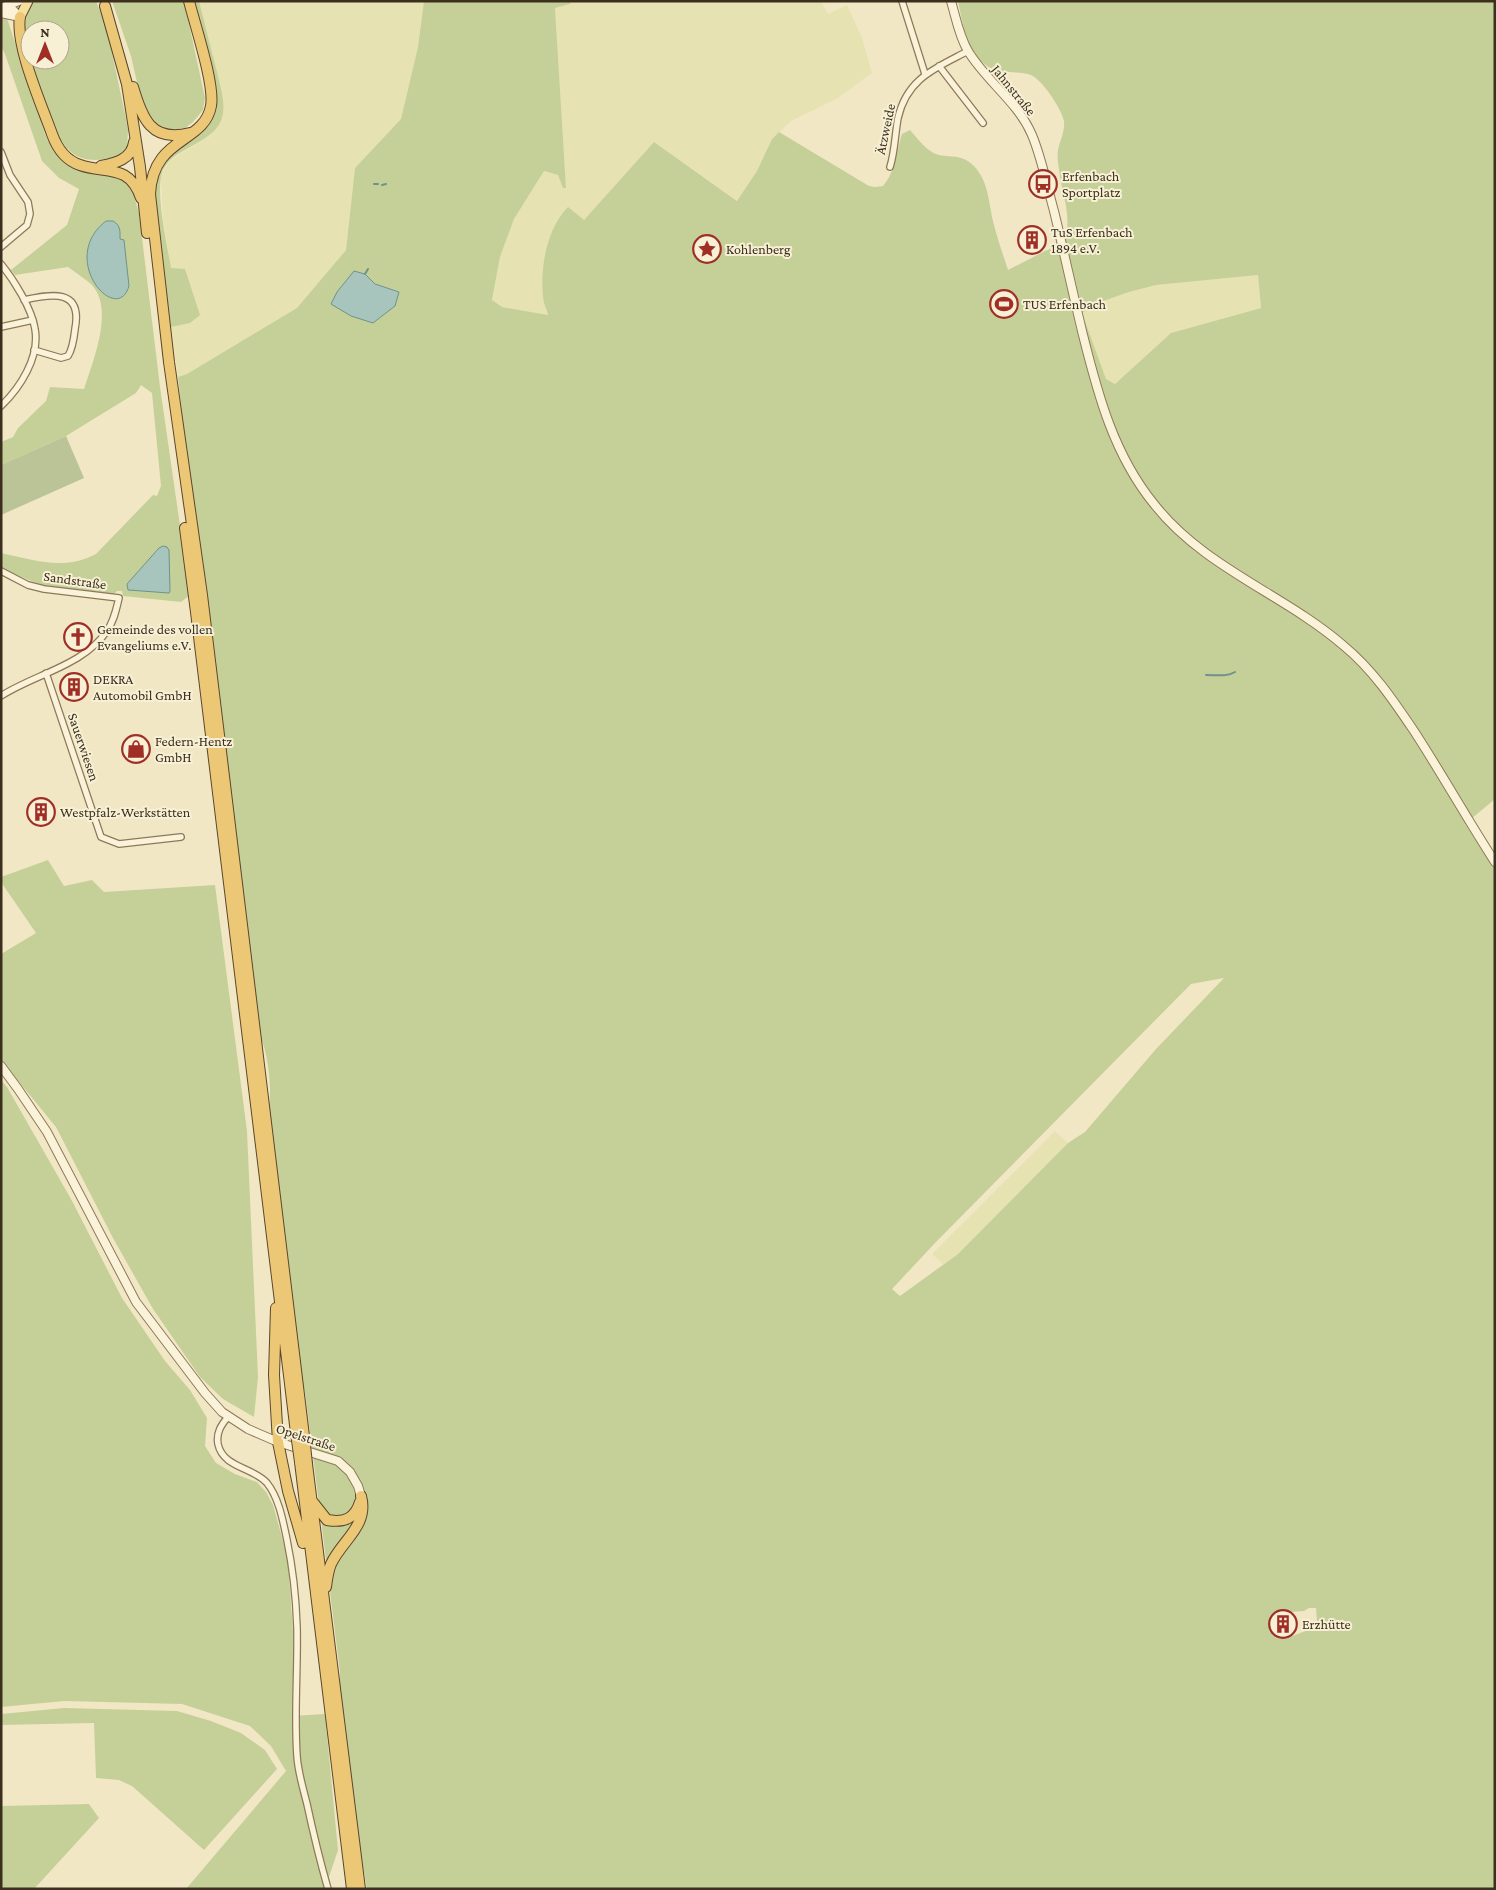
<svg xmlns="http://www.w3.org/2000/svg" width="1496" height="1890" font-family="'Crimson Pro',serif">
	<rect width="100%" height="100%" fill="#f1e7c5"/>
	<!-- farmland -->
	<path fill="#e7e2b1" d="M199 1H424L418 47 401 119 355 168 346 250 297 308 187 374 178 377 171 327 190 323 171 269 163 219 161 175 169 162 180 154 210 136 222 96Z
		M571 1H821L828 14 847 5 862 38 872 73 838 98 791 121 772 139 757 171 738 201 654 142 584 220 543 298 548 315 502 307 492 301 500 257 514 219 544 171 558 175 563 187 566 188 555 8 570 4Z
		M1258 275 1261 308 1171 333 1115 384 1106 379 1082 313 1092 305 1129 292 1156 285Z
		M1055 1131 1068 1143 958 1254 943 1264 932 1254Z"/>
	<!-- green -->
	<path fill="#c5d098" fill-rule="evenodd" d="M35 1H96L106 25 125 114 128 130 127 147C123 156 113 158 104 159 93 161 80 160 71 152 52 136 39 84 31 60H60V30H30V58C25 38 20 17 35 1Z
		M112 1H184L205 98 203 110 193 122 185 128 172 130 153 124 143 109 131 56Z
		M194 1H199C205 24 210 46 216 68 219 82 225 99 223 113 218 147 167 145 161 177 157 201 167 244 171 268L185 269 200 315 190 323 171 327 154 192 156 176 172 152 202 133 209 125 215 113 217 102 215 80Z
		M424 1H571L570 4 555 8 566 188H563L558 175 544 171 514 219 500 257 492 300 502 307 548 315C547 309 543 303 543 296 540 267 547 228 568 207L584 220 654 142 737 201 757 171 772 139 779 132 869 186 875 187 883 186C896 170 896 153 902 134L910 130C918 139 927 152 939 155 948 157 957 155 966 160 988 173 988 199 993 221 997 238 1003 254 1008 270L1045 251 1064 244C1073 216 1062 196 1059 169 1058 163 1057 156 1058 150 1060 140 1065 132 1064 121 1061 108 1041 77 1028 74 1015 71 998 74 987 66 966 51 963 24 958 1H1495V799L1465 824 1495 870V1889H367L360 1849 339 1686 340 1672 305 1392 301 1380 268 1109C273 1092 268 1052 260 1036L206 595 191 501 178 377 187 374 297 308 346 250 355 168 401 119 418 47ZM365 274 375 284 399 292H337ZM1258 275 1261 308 1171 333 1115 384 1106 379 1082 313 1092 305 1129 292 1156 285ZM1224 978 1156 1049 1085 1132 1068 1143 958 1254 900 1296 892 1289 935 1243 1191 984ZM1309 1608H1316L1317 1621 1308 1630 1290 1637 1280 1629 1278 1613 1304 1611Z
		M1 16 7 18 45 134C52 149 59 161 76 168 81 171 89 170 95 171 124 175 132 185 139 213L160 387 190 595 181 602 123 596 122 591H117L114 594 45 587 1 568V553C34 560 64 571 96 554L153 495 157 496 161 486 152 393 141 385 136 393 66 436 1 465V442L13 437 18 428 46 401 50 387 84 389C93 361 115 308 91 284 84 278 76 273 68 267L15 275 11 270 67 225 79 189 59 178 42 161 5 54 1 46Z
		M48 860 64 886 92 880 104 892 215 885 247 1131 258 1377 254 1417 223 1399 200 1377 153 1309 113 1238 56 1127 1 1060V954L36 933 1 882V877Z
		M1 1080 7 1087 71 1199 122 1298 165 1361 190 1390 207 1418 205 1446 216 1463 235 1474 257 1482 266 1492 273 1505 287 1555 290 1589 294 1645 292 1716 325 1714 338 1850 325 1889H186L286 1771 271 1746 250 1726 182 1704 64 1701 1 1707Z
		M64 1708 177 1711 211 1721 241 1733 265 1750 277 1769 204 1850 132 1786 119 1780 96 1778 94 1723 1 1725V1714Z
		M89 1804 99 1818 34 1889H1V1806Z"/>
	<!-- cemetery -->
	<path fill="#bbc497" d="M66 436 84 478 1 515V465Z"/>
	<!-- water -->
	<path fill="#a7c4bd" stroke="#6c938c" d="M106 221H113C121 226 120 231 120 239L124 240 129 286C117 327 57 259 106 221Z
		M354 271 365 274 375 284 399 292 395 306 373 323 351 316 331 304 337 292Z
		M163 546 167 547 169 550 170 591 169 593 128 590 127 584 159 548Z"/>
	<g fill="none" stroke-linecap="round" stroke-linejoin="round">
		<!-- stream -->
		<path stroke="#6c938c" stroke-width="2" d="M374 184H378
			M382 185 386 184
			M365 274 368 269
			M1206 675C1216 675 1227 677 1235 672"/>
		<defs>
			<path id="minor" d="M902 1 925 74
				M939 66 983 123
				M1 152 10 175 28 202 30 214 27 225 1 247
				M890 167C895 151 895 134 898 118 907 78 936 68 968 51
				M1 264C14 280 32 309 35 329 40 357 20 388 1 406
				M24 300C51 294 83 288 75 329 74 338 73 348 68 356L61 358 34 350
				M1 327 33 320
				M1 571 28 585 44 589 119 598C116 610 114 621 107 631 83 666 35 674 1 696
				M46 673 101 837 119 844 181 837
				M228 1417C221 1425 216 1433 218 1444 223 1468 253 1467 267 1483 279 1498 283 1521 287 1540 293 1569 296 1597 297 1627 298 1670 294 1713 297 1756 298 1772 303 1788 307 1804 313 1832 320 1861 328 1889"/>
			<path id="tertiary" d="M951 1C956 18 959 36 968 51 986 81 1018 102 1032 135 1042 159 1047 186 1054 211 1064 252 1073 294 1083 335 1098 395 1114 455 1154 504 1204 568 1284 594 1344 646 1373 670 1393 700 1414 731 1442 774 1467 819 1495 862
				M3 7 19 1
				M1 8 13 10 20 17
				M1 13 20 17
				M1 1066 18 1089 47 1132 136 1302 205 1393 222 1412 248 1429 278 1442 338 1461 350 1472 358 1486 361 1496"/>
			<path id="primary" d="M20 17 28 1"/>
			<path id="trunk" d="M189 1C195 25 215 85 211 106 204 144 153 136 150 194L169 362 202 595 304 1436
				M105 6 127 84 140 167 147 233
				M20 17C15 45 42 106 52 134 57 148 65 160 80 165 105 174 129 163 141 198
				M133 87C142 118 151 143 190 133
				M101 166C116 163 132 159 134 142
				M185 528 196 612 296 1433
				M276 1308 274 1375 278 1442 288 1491 303 1543
				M300 1462 352 1889
				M307 1464 360 1889
				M312 1501 327 1520C344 1523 355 1519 360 1502
				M326 1587C327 1579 328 1571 331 1564 342 1540 369 1526 361 1496"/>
		</defs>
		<!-- minor casing -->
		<use href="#minor" stroke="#8d7959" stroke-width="8"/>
		<!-- tertiary casing -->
		<use href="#tertiary" stroke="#8d7959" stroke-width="10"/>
		<!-- primary casing -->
		<use href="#primary" stroke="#5a462e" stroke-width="11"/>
		<!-- trunk casing -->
		<use href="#trunk" stroke="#5a462e" stroke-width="12"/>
		<!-- minor -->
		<use href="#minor" stroke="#fbf3d9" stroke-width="5.5"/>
		<!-- tertiary -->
		<use href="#tertiary" stroke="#fbf3d9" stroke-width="8"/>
		<!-- primary -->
		<use href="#primary" stroke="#f5e09b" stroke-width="9"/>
		<!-- trunk -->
		<use href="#trunk" stroke="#ecc776" stroke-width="10"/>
		<defs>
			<path id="trunk-bridge" d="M296 1433 300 1462
				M304 1436 307 1464"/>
		</defs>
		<!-- trunk-bridge casing -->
		<use href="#trunk-bridge" stroke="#5a462e" stroke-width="12" stroke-linecap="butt"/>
		<!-- trunk-bridge -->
		<use href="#trunk-bridge" stroke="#ecc776" stroke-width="10"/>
	</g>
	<!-- icons -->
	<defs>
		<symbol id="bus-ring" viewBox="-11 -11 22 22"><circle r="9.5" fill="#f7f0d5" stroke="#9f2e26" stroke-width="1.5"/><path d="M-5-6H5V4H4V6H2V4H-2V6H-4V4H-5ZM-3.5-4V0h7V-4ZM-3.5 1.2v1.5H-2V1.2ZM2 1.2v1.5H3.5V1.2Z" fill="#9f2e26"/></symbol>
		<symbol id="building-ring" viewBox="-11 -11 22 22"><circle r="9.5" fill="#f7f0d5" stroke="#9f2e26" stroke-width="1.5"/><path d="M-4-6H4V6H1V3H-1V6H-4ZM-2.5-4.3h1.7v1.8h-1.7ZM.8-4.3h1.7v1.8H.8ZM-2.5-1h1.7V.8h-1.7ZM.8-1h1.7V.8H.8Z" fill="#9f2e26"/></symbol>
		<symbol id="sight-ring" viewBox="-11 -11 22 22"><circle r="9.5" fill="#f7f0d5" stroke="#9f2e26" stroke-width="1.5"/><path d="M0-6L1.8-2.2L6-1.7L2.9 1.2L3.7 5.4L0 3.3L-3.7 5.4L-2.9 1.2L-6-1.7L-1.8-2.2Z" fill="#9f2e26"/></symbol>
		<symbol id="stadium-ring" viewBox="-11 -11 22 22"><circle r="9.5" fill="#f7f0d5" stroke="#9f2e26" stroke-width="1.5"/><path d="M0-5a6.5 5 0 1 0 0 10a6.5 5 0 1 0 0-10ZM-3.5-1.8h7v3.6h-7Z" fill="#9f2e26"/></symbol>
		<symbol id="church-ring" viewBox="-11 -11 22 22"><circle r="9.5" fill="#f7f0d5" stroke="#9f2e26" stroke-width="1.5"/><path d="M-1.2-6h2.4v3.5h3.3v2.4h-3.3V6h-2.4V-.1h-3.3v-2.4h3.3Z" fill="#9f2e26"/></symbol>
		<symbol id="shop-ring" viewBox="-11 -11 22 22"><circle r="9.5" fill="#f7f0d5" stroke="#9f2e26" stroke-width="1.5"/><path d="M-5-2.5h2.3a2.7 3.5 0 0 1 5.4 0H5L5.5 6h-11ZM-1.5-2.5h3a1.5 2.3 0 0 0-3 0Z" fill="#9f2e26"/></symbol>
	</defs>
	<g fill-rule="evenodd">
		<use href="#bus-ring" x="1027" y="168" width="32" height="32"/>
		<use href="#building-ring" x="1016" y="224" width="32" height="32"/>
		<use href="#sight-ring" x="691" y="233" width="32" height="32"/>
		<use href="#stadium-ring" x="988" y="288" width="32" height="32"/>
		<use href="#church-ring" x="62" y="621" width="32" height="32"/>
		<use href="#building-ring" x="58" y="671" width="32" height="32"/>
		<use href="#shop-ring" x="120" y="733" width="32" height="32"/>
		<use href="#building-ring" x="25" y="796" width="32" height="32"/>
		<use href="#building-ring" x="1267" y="1608" width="32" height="32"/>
	</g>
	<g text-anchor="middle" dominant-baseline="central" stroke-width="4" stroke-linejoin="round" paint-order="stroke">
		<!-- street labels -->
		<g font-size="14" fill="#3c2f1e" stroke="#f7f0d5">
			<text transform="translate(1014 90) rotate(51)">Jahnstraße</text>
			<text transform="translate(885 129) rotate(-78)">Ätzweide</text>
			<text transform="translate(75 580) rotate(8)">Sandstraße</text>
			<text transform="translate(84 747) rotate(71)">Sauerwiesen</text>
			<text transform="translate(306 1437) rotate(18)">Opelstraße</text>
		</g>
		<!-- poi labels -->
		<g font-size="14" fill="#3c2f1e" stroke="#f7f0d5" text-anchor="start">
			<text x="1062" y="176">Erfenbach<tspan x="1062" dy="16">Sportplatz</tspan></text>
			<text x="1051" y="232">TuS Erfenbach<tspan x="1051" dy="16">1894 e.V.</tspan></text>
			<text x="726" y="249">Kohlenberg</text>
			<text x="1023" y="304">TUS Erfenbach</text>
			<text x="97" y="629">Gemeinde des vollen<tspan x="97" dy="16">Evangeliums e.V.</tspan></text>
			<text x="93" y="679">DEKRA<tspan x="93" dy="16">Automobil GmbH</tspan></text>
			<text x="155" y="741">Federn-Hentz<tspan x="155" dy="16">GmbH</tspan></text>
			<text x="60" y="812">Westpfalz-Werkstätten</text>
			<text x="1302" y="1624">Erzhütte</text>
		</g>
	</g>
	<!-- border -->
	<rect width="1496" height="1890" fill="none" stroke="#3c2f1e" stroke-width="5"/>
	<!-- north arrow -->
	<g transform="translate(45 45)"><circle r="24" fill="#f7f0d5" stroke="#aca38c"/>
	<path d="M0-4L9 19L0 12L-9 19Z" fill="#9f2e26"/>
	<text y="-8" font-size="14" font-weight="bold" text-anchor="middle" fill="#3c2f1e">N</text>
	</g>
</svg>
